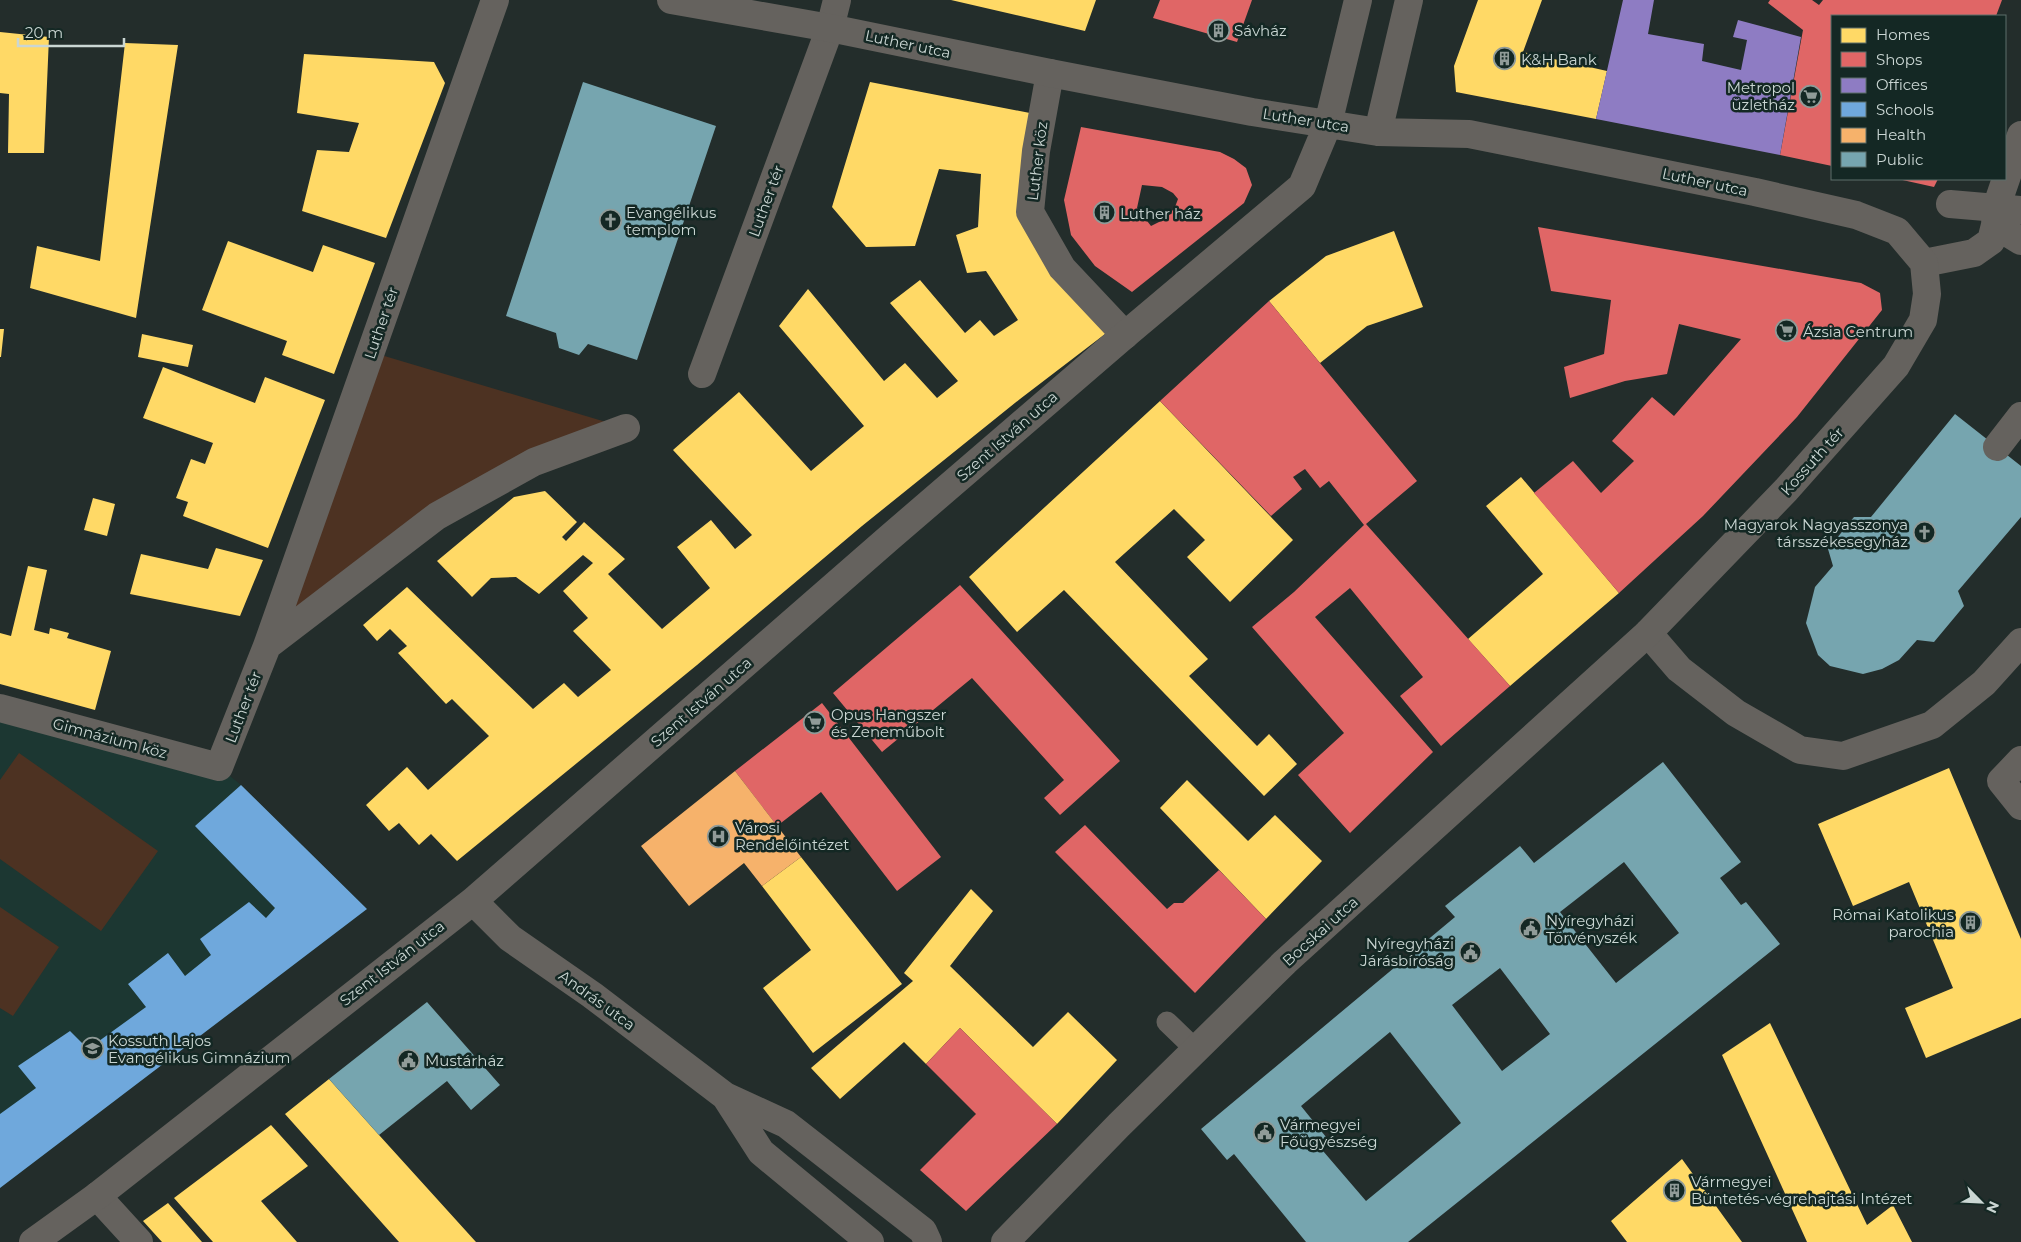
<svg xmlns="http://www.w3.org/2000/svg" width="2021" height="1242" font-family="Montserrat,sans-serif">
	<rect width="100%" height="100%" fill="#232d2b"/>
	<!-- built -->
	<path fill="#1c3732" d="M0 708 219 767 241 785 367 909 0 1188Z"/>
	<!-- green -->
	<path fill="#4d3222" d="M371 352 626 428 534 463 267 646Z
		M19 753 158 851 101 931 0 859V780Z
		M0 907 59 947 13 1016 0 1008Z"/>
	<!-- homes -->
	<path fill="#ffd966" d="M951 0H1096L1085 31Z
		M1478 0H1542L1523 52 1607 71 1596 119 1456 92 1454 66Z
		M0 32 49 37 44 153H8L9 94 0 93Z
		M125 43 178 45 136 318 30 288 37 246 100 261Z
		M304 54 434 62 445 83 386 238 302 211 317 150 349 152 359 123 297 113Z
		M870 82 1035 114 1024 219 1109 331 1020 399 862 526 697 665 457 861 431 834 419 845 399 823 389 831 366 805 407 767 428 790 489 736 452 699 446 704 398 653 407 646 390 629 377 641 363 625 407 587 533 709 564 683 578 697 611 670 573 631 588 618 563 591 593 563 583 555 539 594 516 577 491 578 472 597 437 561 514 497 545 491 577 522 562 537 566 541 584 522 625 559 608 574 662 629 710 588 677 547 711 520 735 549 752 535 673 450 739 392 811 471 864 426 779 326 808 289 884 381 905 363 937 398 958 381 890 303 920 280 965 333 980 320 994 336 1018 320 986 271 967 273 956 235 978 227 981 174 939 169 915 246 866 247 832 207Z
		M1394 231 1423 307 1367 326 1320 363 1269 301 1326 256Z
		M228 241 313 272 323 245 375 263 334 374 282 355 287 341 202 310Z
		M0 329H4L1 357H0Z
		M142 334 193 345 188 367 138 357Z
		M163 367 255 403 265 377 325 400 268 548 183 516 188 502 176 498 191 459 205 464 213 443 143 418Z
		M1160 401 1293 540 1230 602 1187 557 1205 540 1174 509 1115 562 1208 659 1189 676 1257 746 1269 734 1297 764 1264 796 1064 590 1017 632 969 577Z
		M1521 477 1619 593 1510 686 1468 639 1543 574 1486 506Z
		M93 498 115 504 107 536 84 530Z
		M216 548 263 560 240 616 130 594 141 554 208 569Z
		M28 566 47 570 34 630 49 634 50 628 69 633 67 638 111 651 95 710 0 684V633L11 636Z
		M1949 768 2021 939V1018L1926 1058 1905 1008 1953 988 1909 882 1853 906 1818 824Z
		M1187 780 1248 841 1275 815 1322 861 1266 919 1160 808Z
		M801 857 902 984 813 1053 763 988 811 950 762 886Z
		M971 889 993 911 950 966 1033 1047 1068 1012 1117 1060 1057 1124 960 1028 926 1064 904 1042 840 1099 811 1068 913 981 904 973Z
		M1770 1023 1867 1225 1893 1205 1912 1242H1807L1722 1055Z
		M329 1079 379 1135 476 1242H399L285 1114Z
		M271 1125 308 1166 261 1201 297 1242H213L174 1198Z
		M1682 1159 1742 1242H1627L1611 1221Z
		M168 1203 202 1242H162L143 1221Z"/>
	<!-- shops -->
	<path fill="#e06666" fill-rule="evenodd" d="M1160 0H1252L1237 42 1153 18Z
		M1770 0H1812L1819 5 1823 0H2002L1996 16H1832V166L1780 155 1803 30 1768 3Z
		M1081 127 1220 152 1234 159 1246 168 1252 185 1244 203 1132 292 1095 266 1071 235 1064 200ZM1142 185 1162 187 1173 193 1178 199 1175 207 1167 218 1151 226 1137 208Z
		M1898 179H1938L1934 187Z
		M1538 227 1861 283 1880 293 1882 310 1797 417 1703 516 1619 593 1534 493 1573 461 1601 493 1634 461 1612 441 1652 397 1674 416 1741 339 1679 324 1667 374 1625 381 1570 398 1564 367 1604 354 1611 300 1551 291Z
		M1269 301 1417 481 1366 524 1510 686 1441 746 1400 696 1423 677 1350 588 1315 617 1433 752 1350 833 1298 775 1344 733 1252 627 1294 592 1364 525 1329 481 1320 488 1305 469 1293 477 1302 489 1271 516 1160 401Z
		M960 585 1120 761 1060 815 1044 798 1064 780 972 678 882 752 833 693Z
		M822 703 941 857 897 891 821 792 777 826 735 771Z
		M1085 825 1167 909 1174 903H1183L1219 870 1266 919 1195 993 1055 852Z
		M960 1028 1057 1124 966 1211 920 1170 976 1114 926 1064Z"/>
	<!-- offices -->
	<path fill="#8e7cc3" d="M1623 0H1654L1648 34 1704 44 1702 61 1741 70 1747 40 1733 37 1738 20 1801 37 1780 155 1596 119Z"/>
	<!-- schools -->
	<path fill="#6fa8dc" d="M241 785 367 909 0 1188V1114L36 1088 18 1066 70 1031 88 1049 146 1007 128 984 168 953 185 976 211 955 200 939 249 902 266 918 275 908 195 826Z"/>
	<!-- health -->
	<path fill="#f6b26b" d="M735 771 801 857 762 886 744 863 689 906 641 846Z"/>
	<!-- public -->
	<path fill="#76a5af" fill-rule="evenodd" d="M583 82 716 126 637 360 588 344 579 355 559 348 556 333 506 316Z
		M1955 414 2021 466V517L1958 591 1964 606 1934 642 1917 640 1899 660 1882 669 1863 674 1830 666 1818 655 1806 623 1815 587 1833 566 1828 549 1854 517H1871Z
		M1663 762 1741 862 1720 878 1741 905 1746 902 1780 944 1408 1242H1306L1234 1154 1227 1160 1201 1129 1455 917 1445 906 1520 846 1534 863ZM1624 862 1679 933 1616 983 1560 912ZM1500 968 1550 1034 1502 1071 1452 1005ZM1390 1032 1461 1123 1366 1201 1317 1144 1326 1137 1301 1106Z
		M427 1002 500 1085 471 1110 447 1081 379 1135 329 1079Z"/>
	<g fill="none" stroke-linecap="round" stroke-linejoin="round">
		<!-- service -->
		<path stroke="#65625e" stroke-width="21" d="M1167 1022 1195 1049"/>
		<!-- pedestrian -->
		<path stroke="#65625e" stroke-width="28" d="M1950 204 2021 210
			M1995 225 2021 241
			M1924 263 1974 253 1991 241 1995 225 1996 208 2021 135
			M1997 447 2021 416
			M2021 760 2001 781 2021 806"/>
		<!-- minor -->
		<path stroke="#65625e" stroke-width="28" d="M1050 73 1036 151 1030 212 1062 268 1125 335
			M702 374 830 28 837 0
			M1648 633 1679 669 1736 713 1800 750 1843 756 1932 725 1984 683 2021 642
			M267 646 437 516 534 462 626 428
			M0 708 219 767 267 646 495 0
			M97 1196 139 1242"/>
		<!-- tertiary -->
		<path stroke="#65625e" stroke-width="28" d="M671 0 830 28 1050 73 1252 112 1378 132 1469 134 1755 192 1856 215 1897 231 1924 263 1927 294 1923 320 1896 366 1786 490 1648 633 1285 962 1119 1125 1005 1242
			M1378 132 1409 0
			M473 901 510 938 592 995 725 1096 786 1124 923 1231 928 1242
			M725 1096 761 1152 870 1242
			M33 1242 97 1196 473 901 889 538 1125 335 1302 186 1328 124 1358 0"/>
	</g>
	<!-- icons -->
	<defs>
		<symbol id="building-ring" viewBox="-11 -11 22 22"><circle r="9.5" fill="#142824" stroke="#909b98" stroke-width="1.5"/><path d="M-4-6H4V6H1V3H-1V6H-4ZM-2.5-4.3h1.7v1.8h-1.7ZM.8-4.3h1.7v1.8H.8ZM-2.5-1h1.7V.8h-1.7ZM.8-1h1.7V.8H.8Z" fill="#909b98"/></symbol>
		<symbol id="supermarket-ring" viewBox="-11 -11 22 22"><circle r="9.5" fill="#142824" stroke="#909b98" stroke-width="1.5"/><path d="M-6-5.5h2.5l.6 2H6L4.5 2H-2.5L-4.4-4H-6ZM-1.5 3.2a1.3 1.3 0 1 0 .1 0ZM3 3.2a1.3 1.3 0 1 0 .1 0Z" fill="#909b98"/></symbol>
		<symbol id="church-ring" viewBox="-11 -11 22 22"><circle r="9.5" fill="#142824" stroke="#909b98" stroke-width="1.5"/><path d="M-1.2-6h2.4v3.5h3.3v2.4h-3.3V6h-2.4V-.1h-3.3v-2.4h3.3Z" fill="#909b98"/></symbol>
		<symbol id="hospital-ring" viewBox="-11 -11 22 22"><circle r="9.5" fill="#142824" stroke="#909b98" stroke-width="1.5"/><path d="M-5-5h3v3.5h4V-5h3V5h-3V1.5h-4V5h-3Z" fill="#909b98"/></symbol>
		<symbol id="civic-ring" viewBox="-11 -11 22 22"><circle r="9.5" fill="#142824" stroke="#909b98" stroke-width="1.5"/><path d="M-.6-6.5H3V-4.5H.6V-3L4-1V1h2V6H-6V1h2V-1L-.6-3ZM-1.2 2.5V6h2.4V2.5Z" fill="#909b98"/></symbol>
		<symbol id="school-ring" viewBox="-11 -11 22 22"><circle r="9.5" fill="#142824" stroke="#909b98" stroke-width="1.5"/><path d="M0-5L7-2L0 1L-7-2ZM-4 1L0 2.5L4 1V4Q0 6-4 4Z" fill="#909b98"/></symbol>
	</defs>
	<g fill-rule="evenodd">
		<use href="#building-ring" x="1206" y="18" width="25" height="25"/>
		<use href="#building-ring" x="1492" y="46" width="25" height="25"/>
		<use href="#supermarket-ring" x="1798" y="84" width="25" height="25"/>
		<use href="#building-ring" x="1092" y="200" width="25" height="25"/>
		<use href="#church-ring" x="598" y="208" width="25" height="25"/>
		<use href="#supermarket-ring" x="1774" y="318" width="25" height="25"/>
		<use href="#church-ring" x="1912" y="520" width="25" height="25"/>
		<use href="#supermarket-ring" x="802" y="710" width="25" height="25"/>
		<use href="#hospital-ring" x="706" y="824" width="25" height="25"/>
		<use href="#building-ring" x="1958" y="910" width="25" height="25"/>
		<use href="#civic-ring" x="1518" y="916" width="25" height="25"/>
		<use href="#civic-ring" x="1458" y="940" width="25" height="25"/>
		<use href="#school-ring" x="80" y="1036" width="25" height="25"/>
		<use href="#civic-ring" x="396" y="1048" width="25" height="25"/>
		<use href="#civic-ring" x="1252" y="1120" width="25" height="25"/>
		<use href="#building-ring" x="1662" y="1178" width="25" height="25"/>
	</g>
	<g text-anchor="middle" dominant-baseline="central" stroke-width="5" stroke-linejoin="round" paint-order="stroke">
		<!-- poi labels -->
		<g font-size="15" fill="#cad6d3" stroke="#142824" text-anchor="start">
			<text x="1234" y="30">Sávház</text>
			<text x="1521" y="59">K&amp;H Bank</text>
			<text x="1795" y="87" text-anchor="end">Metropol<tspan x="1795" dy="17">üzletház</tspan></text>
			<text x="626" y="212">Evangélikus<tspan x="626" dy="17">templom</tspan></text>
			<text x="1120" y="213">Luther ház</text>
			<text x="1803" y="331">Ázsia Centrum</text>
			<text x="1908" y="524" text-anchor="end">Magyarok Nagyasszonya<tspan x="1908" dy="17">társszékesegyház</tspan></text>
			<text x="831" y="714">Opus Hangszer<tspan x="831" dy="17">és Zeneműbolt</tspan></text>
			<text x="735" y="827">Városi<tspan x="735" dy="17">Rendelőintézet</tspan></text>
			<text x="1954" y="914" text-anchor="end">Római Katolikus<tspan x="1954" dy="17">parochia</tspan></text>
			<text x="1546" y="920">Nyíregyházi<tspan x="1546" dy="17">Törvényszék</tspan></text>
			<text x="1454" y="943" text-anchor="end">Nyíregyházi<tspan x="1454" dy="17">Járásbíróság</tspan></text>
			<text x="108" y="1040">Kossuth Lajos<tspan x="108" dy="17">Evangélikus Gimnázium</tspan></text>
			<text x="425" y="1060">Mustárház</text>
			<text x="1280" y="1124">Vármegyei<tspan x="1280" dy="17">Főügyészség</tspan></text>
			<text x="1691" y="1181">Vármegyei<tspan x="1691" dy="17">Büntetés-végrehajtási Intézet</tspan></text>
		</g>
		<!-- street labels -->
		<g font-size="15" fill="#cad6d3" stroke="#142824">
			<text transform="translate(908 44) rotate(12)">Luther utca</text>
			<text transform="translate(1306 120) rotate(9)">Luther utca</text>
			<text transform="translate(1037 161) rotate(-83)">Luther köz</text>
			<text transform="translate(1705 182) rotate(12)">Luther utca</text>
			<text transform="translate(766 201) rotate(-70)">Luther tér</text>
			<text transform="translate(381 323) rotate(-71)">Luther tér</text>
			<text transform="translate(1007 436) rotate(-41)">Szent István utca</text>
			<text transform="translate(1812 461) rotate(-48)">Kossuth tér</text>
			<text transform="translate(701 702) rotate(-41)">Szent István utca</text>
			<text transform="translate(243 707) rotate(-69)">Luther tér</text>
			<text transform="translate(110 738) rotate(15)">Gimnázium köz</text>
			<text transform="translate(1320 931) rotate(-42)">Bocskai utca</text>
			<text transform="translate(392 963) rotate(-38)">Szent István utca</text>
			<text transform="translate(597 1000) rotate(36)">András utca</text>
		</g>
	</g>
	<!-- legend -->
	<rect x="1831" y="15" width="175" height="165" fill="#142824" stroke="#5d6e6a"/>
	<rect x="1841" y="28" width="25" height="15" fill="#ffd966" stroke="#5d6e6a"/>
	<text x="1876" y="40" font-size="15" fill="#cad6d3">Homes</text>
	<rect x="1841" y="52" width="25" height="15" fill="#e06666" stroke="#5d6e6a"/>
	<text x="1876" y="65" font-size="15" fill="#cad6d3">Shops</text>
	<rect x="1841" y="78" width="25" height="15" fill="#8e7cc3" stroke="#5d6e6a"/>
	<text x="1876" y="90" font-size="15" fill="#cad6d3">Offices</text>
	<rect x="1841" y="102" width="25" height="15" fill="#6fa8dc" stroke="#5d6e6a"/>
	<text x="1876" y="115" font-size="15" fill="#cad6d3">Schools</text>
	<rect x="1841" y="128" width="25" height="15" fill="#f6b26b" stroke="#5d6e6a"/>
	<text x="1876" y="140" font-size="15" fill="#cad6d3">Health</text>
	<rect x="1841" y="152" width="25" height="15" fill="#76a5af" stroke="#5d6e6a"/>
	<text x="1876" y="165" font-size="15" fill="#cad6d3">Public</text>
	<!-- north arrow -->
	<g transform="translate(1981 1202) rotate(114)" stroke="#142824" stroke-width="4" paint-order="stroke">
	<path d="M0-4L9 19L0 12L-9 19Z" fill="#cad6d3"/>
	<text y="-8" font-size="14" font-weight="bold" text-anchor="middle" fill="#cad6d3">N</text>
	</g>
	<!-- scale -->
	<path d="M18 38v8h106v-8" fill="none" stroke="#cad6d3" stroke-width="2.5"/>
	<text x="25" y="38" font-size="15" fill="#cad6d3" stroke="#142824" stroke-width="4" paint-order="stroke">20 m</text>
</svg>
